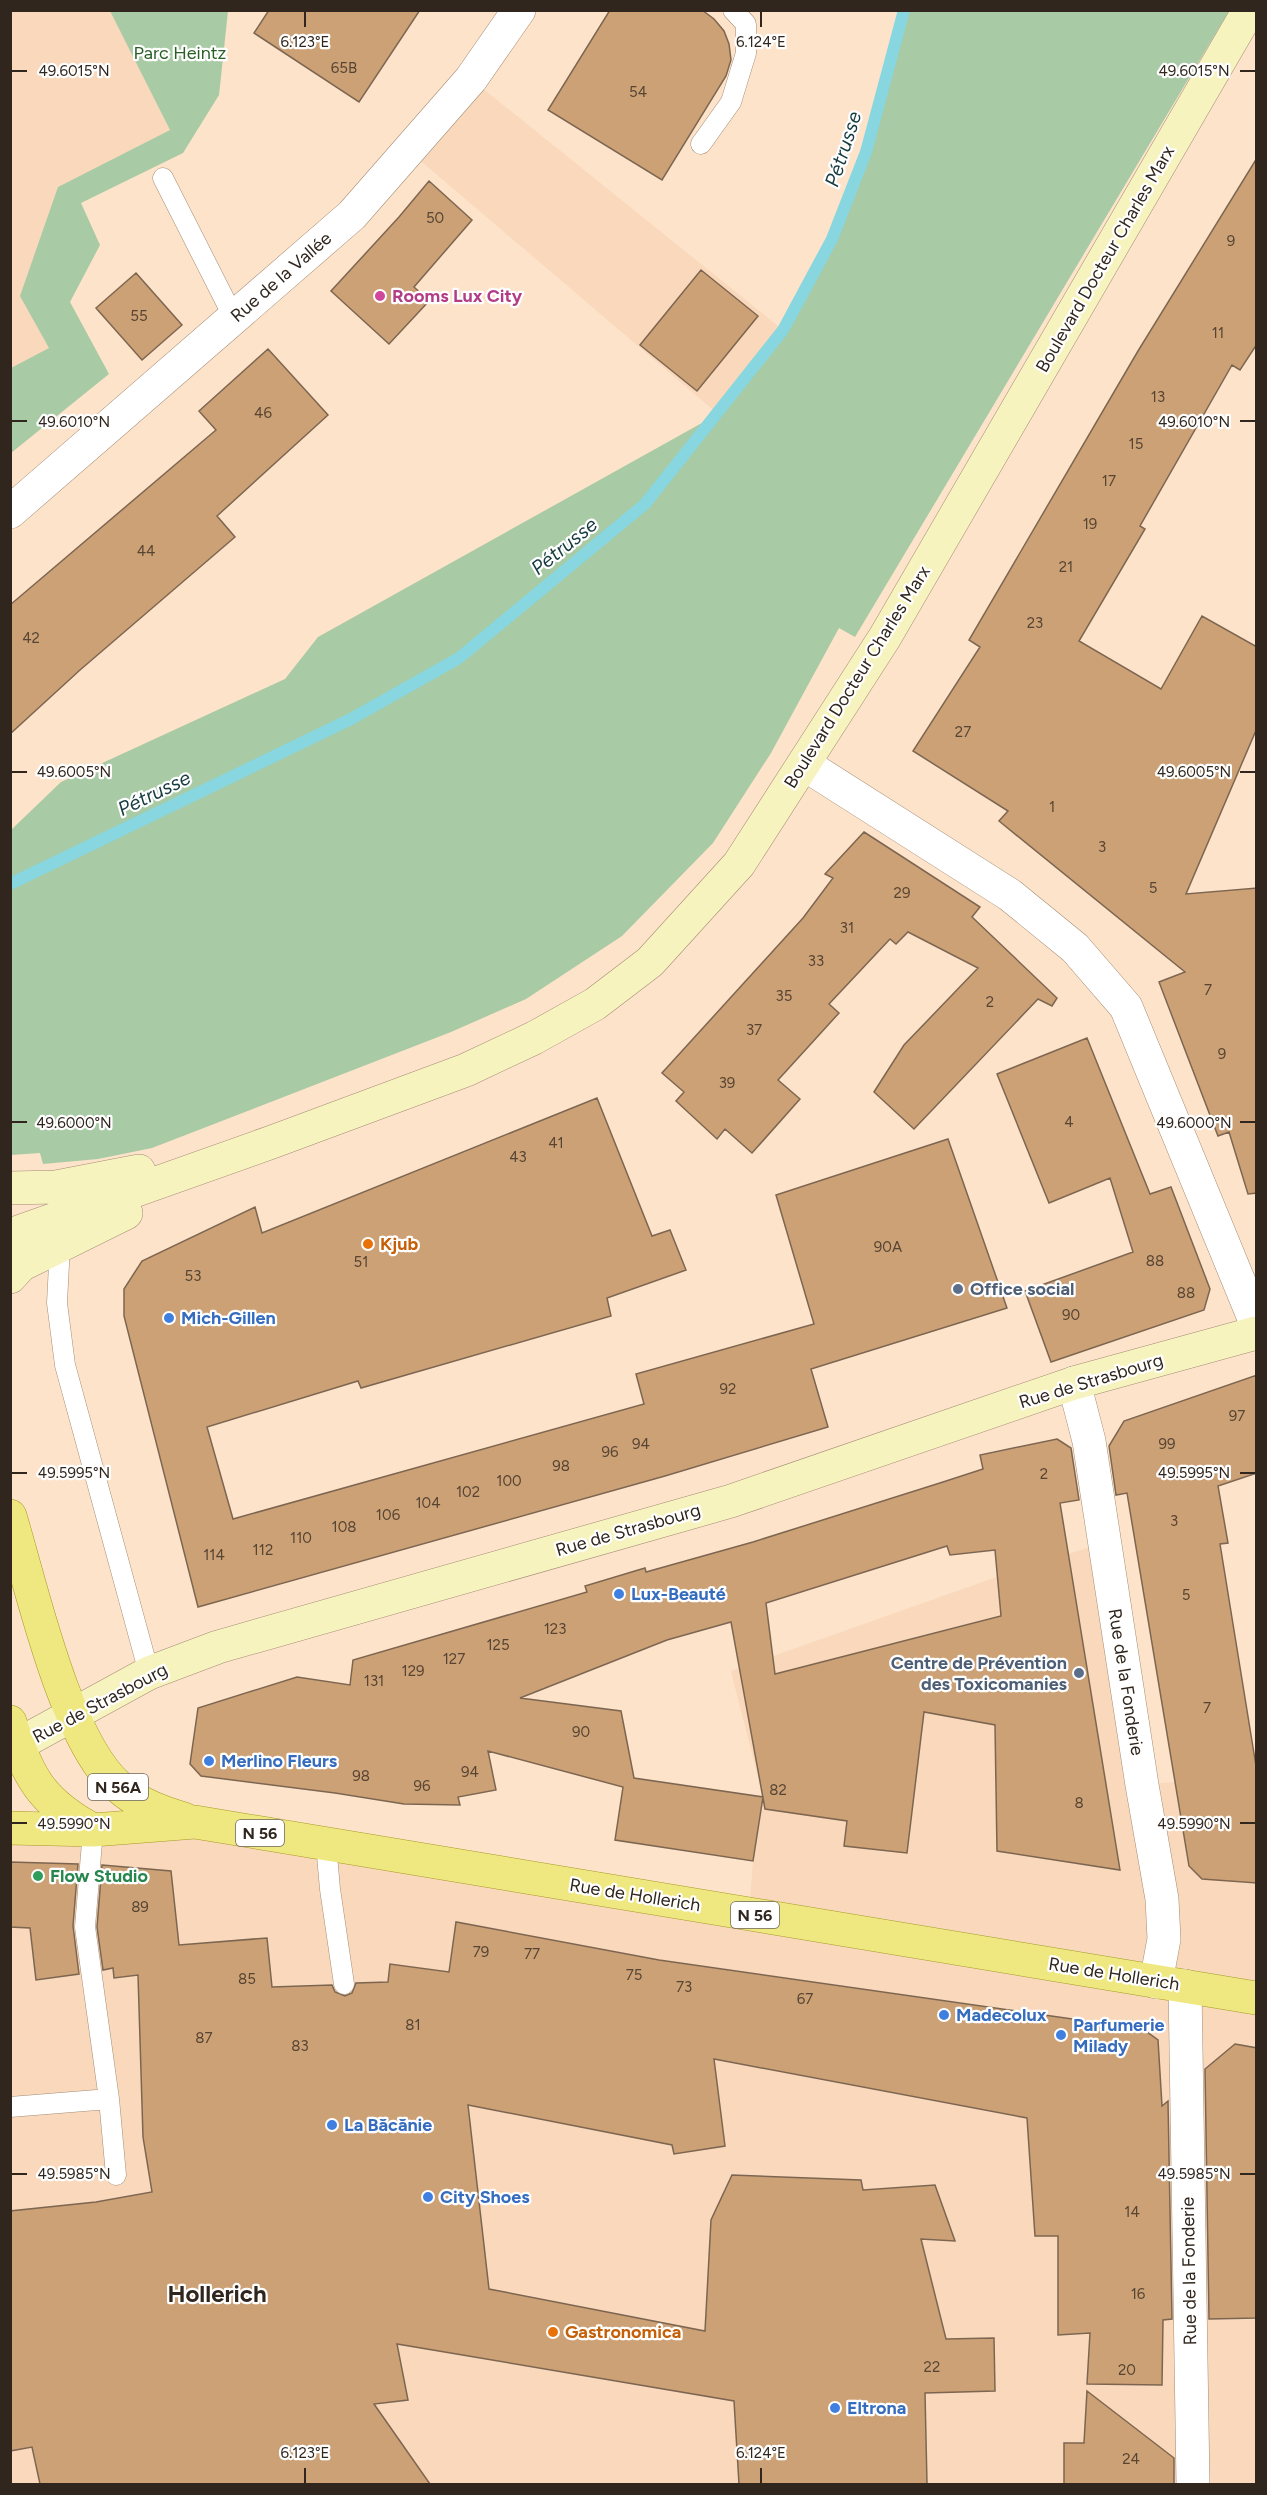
<svg xmlns="http://www.w3.org/2000/svg" width="1267" height="2495" font-family="Figtree,sans-serif">
	<rect width="100%" height="100%" fill="#fde3ca"/>
	<!-- built -->
	<path fill="#f9d8bb" d="M11 11H110L170 130 58 187 50 348 11 368Z
		M471 79 783 330 718 414 409 151Z
		M1108 1542 1142 1785 1256 1774V2484H11V1828L175 1824 749 1913 753 1861 763 1797 731 1671 1031 1565Z"/>
	<!-- green -->
	<path fill="#a8caa4" d="M110 11H228L219 95 183 153 81 203 100 245 70 302 109 374 11 453V368L49 348 20 296 58 187 170 130Z
		M904 11H1229L855 637 839 628 771 753 713 843 622 936 526 999 451 1032 152 1148 98 1159 43 1164 40 1153 11 1155V830L61 782 285 679 318 637 718 414 783 330 832 239 866 152Z"/>
	<g fill="none" stroke-linecap="round" stroke-linejoin="round">
		<!-- stream -->
		<path stroke="#88d6df" stroke-width="12" d="M10 884 351 719 459 658 645 504 783 330 832 239 866 152 904 10"/>
	</g>
	<!-- building -->
	<path fill="#cda176" stroke="#7d6651" stroke-width="1.5" fill-rule="evenodd" d="M269 10H420L359 102 254 33Z
		M610 10H702L714 19 724 31 729 44 731 60 726 76 662 180 548 110Z
		M1257 158V344L1240 370 1232 365 1140 526 1145 529 1079 641 1161 689 1202 616 1257 647V728L1186 894 1257 888V1193L1248 1194 1229 1132 1218 1136 1159 982 1185 972 999 821 1008 811 913 751 980 647 969 640 1138 351Z
		M429 181 472 220 414 287 429 301 389 344 331 291 399 217Z
		M701 270 758 316 697 391 640 345Z
		M136 273 182 325 142 360 96 308Z
		M268 349 328 415 217 516 235 537 80 670 10 734V605L216 430 199 411Z
		M864 832 980 907 972 917 1057 998 1052 1006 1038 999 914 1129 874 1092 904 1045 978 968 908 932 896 944 890 939 829 1004 839 1013 778 1080 800 1099 752 1153 725 1129 717 1139 676 1101 684 1092 662 1073 803 918 833 878 825 874Z
		M1087 1038 1150 1194 1171 1187 1210 1289 1204 1310 1051 1362 1025 1291 1133 1252 1110 1178 1049 1203 997 1074Z
		M597 1098 652 1236 670 1230 686 1270 607 1298 611 1316 361 1388 358 1381 207 1427 233 1519 644 1404 636 1374 814 1324 776 1195 948 1139 1007 1308 811 1369 828 1427 665 1476 198 1607 124 1316V1289L142 1261 255 1207 262 1233Z
		M1257 1375V1473L1218 1486 1228 1543 1220 1544 1257 1772V1883L1202 1879 1189 1866 1127 1493 1116 1495 1109 1446 1124 1421Z
		M1057 1439 1071 1448 1079 1500 1060 1503 1120 1870 997 1851 995 1725 924 1712 907 1853 844 1846 847 1821 765 1809 731 1622 667 1640 520 1698 621 1711 634 1778 763 1797 753 1861 615 1840 623 1787 488 1751 496 1790 458 1797 460 1805 404 1804 335 1793 201 1776 190 1764 198 1708 297 1677 350 1685 353 1660 587 1592 585 1586 645 1568 646 1572 753 1542 943 1482 983 1469 980 1455ZM947 1546 950 1555 995 1550 1001 1616 775 1674 766 1603Z
		M10 1862 78 1864 73 1926 79 1974 36 1980 30 1928 10 1927Z
		M102 1865 171 1871 179 1945 267 1938 272 1987 332 1985 335 1992 345 1996 352 1993 356 1983 388 1982 390 1964 449 1972 456 1922 659 1960 1143 2029 1158 2040 1162 2106 1168 2101 1172 2319 1163 2320 1162 2385 1087 2384 1090 2333 1058 2335V2236H1035L1027 2118 714 2059 725 2146 674 2154 672 2145 468 2105 489 2289 705 2331 711 2220 732 2175 861 2180 863 2190 935 2185 955 2241 921 2239 946 2339 994 2338 995 2391 925 2393 927 2484H739L734 2401 397 2344 408 2400 374 2404 430 2484H40L32 2447 10 2451V2211L96 2202 152 2192 143 2137 138 1975 114 1978 113 1968 103 1970 97 1927Z
		M1235 2044 1257 2048V2318L1209 2319 1205 2069Z
		M1087 2391 1174 2458V2484H1064V2443H1084Z"/>
	<g fill="none" stroke-linecap="round" stroke-linejoin="round">
		<defs>
			<path id="service" d="M701 144 731 102 746 53V24L733 10
				M163 178 234 318
				M60 1245 57 1303 65 1365 149 1673
				M93 1830 85 1927 109 2099 116 2175
				M326 1844 330 1889 344 1984
				M10 2107 109 2099"/>
			<path id="minor" d="M10 512 352 215 471 79 519 10
				M804 764 1010 895 1075 948 1126 1007 1256 1323
				M1074 1383 1089 1441 1142 1785 1162 1899 1164 1939 1156 1982
				M1185 1986 1193 2484"/>
			<path id="secondary" d="M10 1188 56 1187 139 1171
				M10 1235 272 1142 466 1070 534 1038 595 1004 650 962 739 864 885 637 1249 10
				M10 1277 21 1265 126 1213
				M10 1749 149 1673 218 1647 731 1501 1074 1383 1256 1333"/>
			<path id="primary" d="M10 1516C31 1585 65 1741 119 1787 138 1804 161 1812 184 1819
				M10 1722C28 1777 41 1802 93 1830
				M10 1828 93 1830 195 1822 1256 1998"/>
		</defs>
		<!-- service casing -->
		<use href="#service" stroke="#a48c75" stroke-width="21"/>
		<!-- minor casing -->
		<use href="#minor" stroke="#a48c75" stroke-width="34"/>
		<!-- secondary casing -->
		<use href="#secondary" stroke="#a48c75" stroke-width="34"/>
		<!-- primary casing -->
		<use href="#primary" stroke="#a69a26" stroke-width="34"/>
		<!-- service -->
		<use href="#service" stroke="#fff" stroke-width="20"/>
		<!-- minor -->
		<use href="#minor" stroke="#fff" stroke-width="33"/>
		<!-- secondary -->
		<use href="#secondary" stroke="#f7f3bf" stroke-width="33"/>
		<!-- primary -->
		<use href="#primary" stroke="#efe880" stroke-width="33"/>
	</g>
	<!-- ticks -->
	<path fill="none" stroke="#30261d" stroke-width="2" d="M305 12V27M761 12V27M12 71H27M1240 71H1255M12 421H27M1240 421H1255M12 772H27M1240 772H1255M12 1122H27M1240 1122H1255M12 1473H27M1240 1473H1255M12 1823H27M1240 1823H1255M12 2174H27M1240 2174H1255M305 2468V2483M761 2468V2483"/>
	<!-- markers -->
	<circle fill="#d1479c" stroke="#fff" stroke-width="2" cx="380" cy="296" r="6"/>
	<g fill="#e8710a" stroke="#fff" stroke-width="2">
		<circle cx="368" cy="1244" r="6"/>
		<circle cx="553" cy="2332" r="6"/>
	</g>
	<g fill="#5c6f8a" stroke="#fff" stroke-width="2">
		<circle cx="958" cy="1289" r="6"/>
		<circle cx="1079" cy="1673" r="6"/>
	</g>
	<g fill="#3f7fe0" stroke="#fff" stroke-width="2">
		<circle cx="169" cy="1318" r="6"/>
		<circle cx="619" cy="1594" r="6"/>
		<circle cx="209" cy="1761" r="6"/>
		<circle cx="944" cy="2015" r="6"/>
		<circle cx="1061" cy="2035" r="6"/>
		<circle cx="332" cy="2125" r="6"/>
		<circle cx="428" cy="2197" r="6"/>
		<circle cx="835" cy="2408" r="6"/>
	</g>
	<circle fill="#2e9e5b" stroke="#fff" stroke-width="2" cx="38" cy="1876" r="6"/>
	<g text-anchor="middle" dominant-baseline="central" stroke-width="4.5" stroke-linejoin="round" paint-order="stroke">
		<!-- number labels -->
		<g font-size="15" fill="#574533">
			<text x="344" y="68">65B</text>
			<text x="638" y="92">54</text>
			<text x="435" y="218">50</text>
			<text x="1231" y="241">9</text>
			<text x="139" y="316">55</text>
			<text x="1218" y="333">11</text>
			<text x="1158" y="397">13</text>
			<text x="263" y="413">46</text>
			<text x="1136" y="444">15</text>
			<text x="1109" y="481">17</text>
			<text x="1090" y="524">19</text>
			<text x="146" y="551">44</text>
			<text x="1066" y="567">21</text>
			<text x="1035" y="623">23</text>
			<text x="31" y="638">42</text>
			<text x="963" y="732">27</text>
			<text x="1052" y="807">1</text>
			<text x="1102" y="847">3</text>
			<text x="1153" y="888">5</text>
			<text x="902" y="893">29</text>
			<text x="847" y="928">31</text>
			<text x="816" y="961">33</text>
			<text x="1208" y="990">7</text>
			<text x="784" y="996">35</text>
			<text x="990" y="1002">2</text>
			<text x="754" y="1030">37</text>
			<text x="1222" y="1054">9</text>
			<text x="727" y="1083">39</text>
			<text x="1069" y="1122">4</text>
			<text x="556" y="1143">41</text>
			<text x="518" y="1157">43</text>
			<text x="888" y="1247">90A</text>
			<text x="1155" y="1261">88</text>
			<text x="361" y="1262">51</text>
			<text x="193" y="1276">53</text>
			<text x="1186" y="1293">88</text>
			<text x="1071" y="1315">90</text>
			<text x="728" y="1389">92</text>
			<text x="1237" y="1416">97</text>
			<text x="641" y="1444">94</text>
			<text x="1167" y="1444">99</text>
			<text x="610" y="1452">96</text>
			<text x="561" y="1466">98</text>
			<text x="1044" y="1474">2</text>
			<text x="509" y="1481">100</text>
			<text x="468" y="1492">102</text>
			<text x="428" y="1503">104</text>
			<text x="388" y="1515">106</text>
			<text x="1174" y="1521">3</text>
			<text x="344" y="1527">108</text>
			<text x="301" y="1538">110</text>
			<text x="263" y="1550">112</text>
			<text x="214" y="1555">114</text>
			<text x="1186" y="1595">5</text>
			<text x="555" y="1629">123</text>
			<text x="498" y="1645">125</text>
			<text x="454" y="1659">127</text>
			<text x="413" y="1671">129</text>
			<text x="374" y="1681">131</text>
			<text x="1207" y="1708">7</text>
			<text x="581" y="1732">90</text>
			<text x="470" y="1772">94</text>
			<text x="361" y="1776">98</text>
			<text x="422" y="1786">96</text>
			<text x="778" y="1790">82</text>
			<text x="1079" y="1803">8</text>
			<text x="140" y="1907">89</text>
			<text x="481" y="1952">79</text>
			<text x="532" y="1954">77</text>
			<text x="634" y="1975">75</text>
			<text x="247" y="1979">85</text>
			<text x="684" y="1987">73</text>
			<text x="805" y="1999">67</text>
			<text x="413" y="2025">81</text>
			<text x="204" y="2038">87</text>
			<text x="300" y="2046">83</text>
			<text x="1132" y="2212">14</text>
			<text x="1138" y="2294">16</text>
			<text x="932" y="2367">22</text>
			<text x="1127" y="2370">20</text>
			<text x="1131" y="2459">24</text>
		</g>
		<!-- shield labels -->
		<g fill="#fff" stroke="#6e6761" stroke-width="1.5">
			<rect x="88" y="1774" width="60" height="26" rx="4.5"/>
			<rect x="236" y="1820" width="48" height="26" rx="4.5"/>
			<rect x="731" y="1902" width="48" height="26" rx="4.5"/>
		</g>
		<g font-size="16" font-weight="bold" fill="#30261d">
			<text x="118" y="1787">N 56A</text>
			<text x="260" y="1833">N 56</text>
			<text x="755" y="1915">N 56</text>
		</g>
		<!-- park labels -->
		<g font-size="18" fill="#295f24" stroke="#fff">
			<text x="180" y="53">Parc Heintz</text>
		</g>
		<!-- street labels -->
		<g font-size="18" fill="#30261d" stroke="#fff">
			<text transform="translate(1105 259) rotate(-60)">Boulevard Docteur Charles Marx</text>
			<text transform="translate(281 277) rotate(-41)">Rue de la Vallée</text>
			<text transform="translate(857 677) rotate(-58)">Boulevard Docteur Charles Marx</text>
			<text transform="translate(1091 1381) rotate(-17)">Rue de Strasbourg</text>
			<text transform="translate(628 1530) rotate(-16)">Rue de Strasbourg</text>
			<text transform="translate(1126 1682) rotate(81)">Rue de la Fonderie</text>
			<text transform="translate(100 1703) rotate(-28)">Rue de Strasbourg</text>
			<text transform="translate(635 1895) rotate(9)">Rue de Hollerich</text>
			<text transform="translate(1114 1974) rotate(9)">Rue de Hollerich</text>
			<text transform="translate(1189 2271) rotate(-91)">Rue de la Fonderie</text>
		</g>
		<!-- hotel labels -->
		<g font-size="18" font-weight="bold" fill="#b23c85" stroke="#fff" text-anchor="start">
			<text x="392" y="296">Rooms Lux City</text>
		</g>
		<!-- food labels -->
		<g font-size="18" font-weight="bold" fill="#c56008" stroke="#fff" text-anchor="start">
			<text x="380" y="1244">Kjub</text>
			<text x="565" y="2332">Gastronomica</text>
		</g>
		<!-- service labels -->
		<g font-size="18" font-weight="bold" fill="#4e5e75" stroke="#fff" text-anchor="start">
			<text x="970" y="1289">Office social</text>
			<text x="1067" y="1663" text-anchor="end">Centre de Prévention<tspan x="1067" dy="21">des Toxicomanies</tspan></text>
		</g>
		<!-- shop labels -->
		<g font-size="18" font-weight="bold" fill="#366cbe" stroke="#fff" text-anchor="start">
			<text x="181" y="1318">Mich-Gillen</text>
			<text x="631" y="1594">Lux-Beauté</text>
			<text x="221" y="1761">Merlino Fleurs</text>
			<text x="956" y="2015">Madecolux</text>
			<text x="1073" y="2025">Parfumerie<tspan x="1073" dy="21">Milady</tspan></text>
			<text x="344" y="2125">La Băcănie</text>
			<text x="440" y="2197">City Shoes</text>
			<text x="847" y="2408">Eltrona</text>
		</g>
		<!-- leisure labels -->
		<g font-size="18" font-weight="bold" fill="#27864d" stroke="#fff" text-anchor="start">
			<text x="50" y="1876">Flow Studio</text>
		</g>
		<!-- water labels -->
		<g font-size="20" font-style="italic" fill="#163c40" stroke="#fff">
			<text transform="translate(843 149) rotate(-72)">Pétrusse</text>
			<text transform="translate(564 546) rotate(-39)">Pétrusse</text>
			<text transform="translate(154 793) rotate(-26)">Pétrusse</text>
		</g>
		<!-- district labels -->
		<g font-size="24" font-weight="bold" fill="#30261d" stroke="#fff">
			<text x="217" y="2293">Hollerich</text>
		</g>
	</g>
	<g font-size="15" text-anchor="middle" fill="#30261d" stroke="#fff" stroke-width="4.5" stroke-linejoin="round" paint-order="stroke">
		<text x="305" y="47">6.123°E</text>
		<text x="761" y="47">6.124°E</text>
		<text x="74" y="76">49.6015°N</text>
		<text x="1194" y="76">49.6015°N</text>
		<text x="74" y="427">49.6010°N</text>
		<text x="1194" y="427">49.6010°N</text>
		<text x="74" y="777">49.6005°N</text>
		<text x="1194" y="777">49.6005°N</text>
		<text x="74" y="1128">49.6000°N</text>
		<text x="1194" y="1128">49.6000°N</text>
		<text x="74" y="1478">49.5995°N</text>
		<text x="1194" y="1478">49.5995°N</text>
		<text x="74" y="1829">49.5990°N</text>
		<text x="1194" y="1829">49.5990°N</text>
		<text x="74" y="2179">49.5985°N</text>
		<text x="1194" y="2179">49.5985°N</text>
		<text x="305" y="2458">6.123°E</text>
		<text x="761" y="2458">6.124°E</text>
	</g>
	<!-- border -->
	<rect width="1267" height="2495" fill="none" stroke="#30261d" stroke-width="24"/>
</svg>
